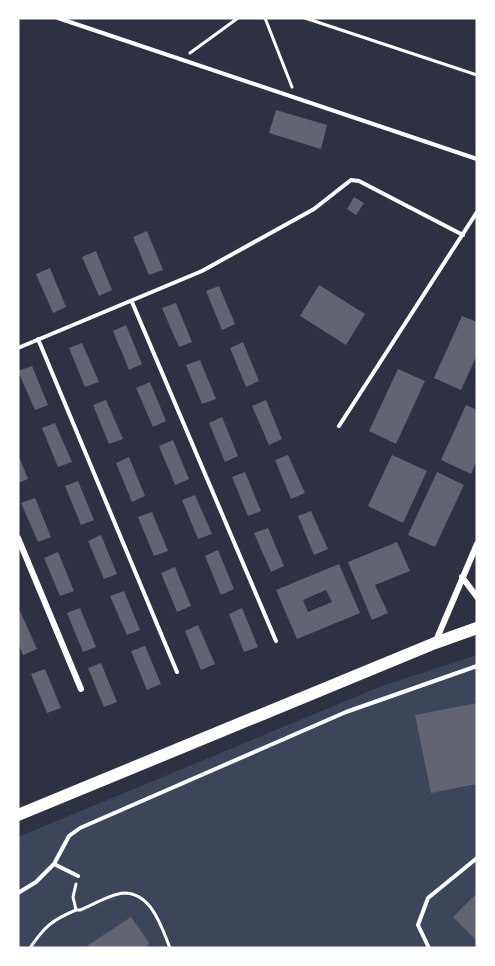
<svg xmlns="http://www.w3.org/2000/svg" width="495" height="966" font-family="'Space Grotesk',sans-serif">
	<rect width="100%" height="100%" fill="#2d3142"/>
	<!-- green -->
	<path fill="#3c4559" d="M477 655V948H18V837L382 686Z"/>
	<!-- building -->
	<path fill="#626471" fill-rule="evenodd" d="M276 110 327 125 321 149 269 133Z
		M354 197 364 203 356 215 347 209Z
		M147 231 163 270 149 275 133 237Z
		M96 251 112 290 99 296 82 257Z
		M50 268 66 307 53 313 36 274Z
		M319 285 365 314 346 345 300 316Z
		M219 286 235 324 222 330 206 291Z
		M176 303 192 342 179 347 162 308Z
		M462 316 477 322V355L461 390 434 378Z
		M126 325 142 364 129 370 113 331Z
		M243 342 259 381 246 387 230 348Z
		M82 343 99 382 85 387 69 348Z
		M200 360 216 399 202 404 186 365Z
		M32 366 48 405 35 410 18 371Z
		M398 369 425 381 396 444 369 431Z
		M150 382 166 421 153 427 136 388Z
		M106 400 123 439 109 444 93 405Z
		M266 400 282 439 269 445 252 406Z
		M466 405 477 410V460L471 474 441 460Z
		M222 417 238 456 225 462 209 423Z
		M55 423 72 462 58 467 42 428Z
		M173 440 189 479 175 485 159 446Z
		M18 454 28 479 18 483Z
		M288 455 305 493 291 499 275 460Z
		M392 455 427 471 403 523 368 506Z
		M129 457 145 496 132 502 116 463Z
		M245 472 261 511 248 516 232 477Z
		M437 472 464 485 435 547 408 535Z
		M78 481 94 520 81 525 65 486Z
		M195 495 212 534 198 539 182 500Z
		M35 498 51 537 38 542 21 503Z
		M311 511 328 549 314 555 298 516Z
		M152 512 168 551 154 556 138 517Z
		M268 528 284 566 271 572 254 533Z
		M101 535 117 574 104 579 88 541Z
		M397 542 410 571 375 585 388 613 372 620 348 562Z
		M218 550 234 589 221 595 205 556Z
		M58 552 74 591 60 596 44 558Z
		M339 564 360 613 297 639 276 590ZM326 590 332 602 308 612 303 600Z
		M175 567 191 606 177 612 161 573Z
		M124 591 140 630 127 635 110 596Z
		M80 608 96 647 83 652 67 613Z
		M242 608 258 647 244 652 229 614Z
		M20 611 37 649 23 655 18 643V612Z
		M198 625 215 664 201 670 185 631Z
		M145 646 161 684 147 690 131 651Z
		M101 663 117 702 104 707 88 668Z
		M45 669 61 708 47 713 31 674Z
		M477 703V784L431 793 415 715Z
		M475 895 477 896V941L453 917Z
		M131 917 150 944 144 948H88L87 946Z"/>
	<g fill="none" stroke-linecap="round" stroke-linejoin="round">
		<!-- path -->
		<path stroke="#fff" stroke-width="3" d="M265 18 292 87
			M305 18 477 75
			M190 53 238 18
			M76 884 73 897 76 910H80C93 905 110 894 124 893 152 893 162 928 170 948
			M30 948C44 927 52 920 76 910"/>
		<!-- service -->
		<path stroke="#fff" stroke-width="4" d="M58 18 477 159
			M132 302 276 641
			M38 339 177 672
			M18 348 202 271 314 209 351 180 359 181 463 235
			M339 426 477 212
			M78 876 54 864 69 836 80 828 346 712 477 666
			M18 893 36 882 54 864
			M429 948 418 925 428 898 477 858"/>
		<!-- minor -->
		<path stroke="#fff" stroke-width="6" d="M18 538 81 689
			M462 577 477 597
			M435 643 477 544"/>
		<!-- primary -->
		<path stroke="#fff" stroke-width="12" d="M18 815 435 643 477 628"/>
	</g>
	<!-- border -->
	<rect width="495" height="966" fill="none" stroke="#ffffff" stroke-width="39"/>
</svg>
